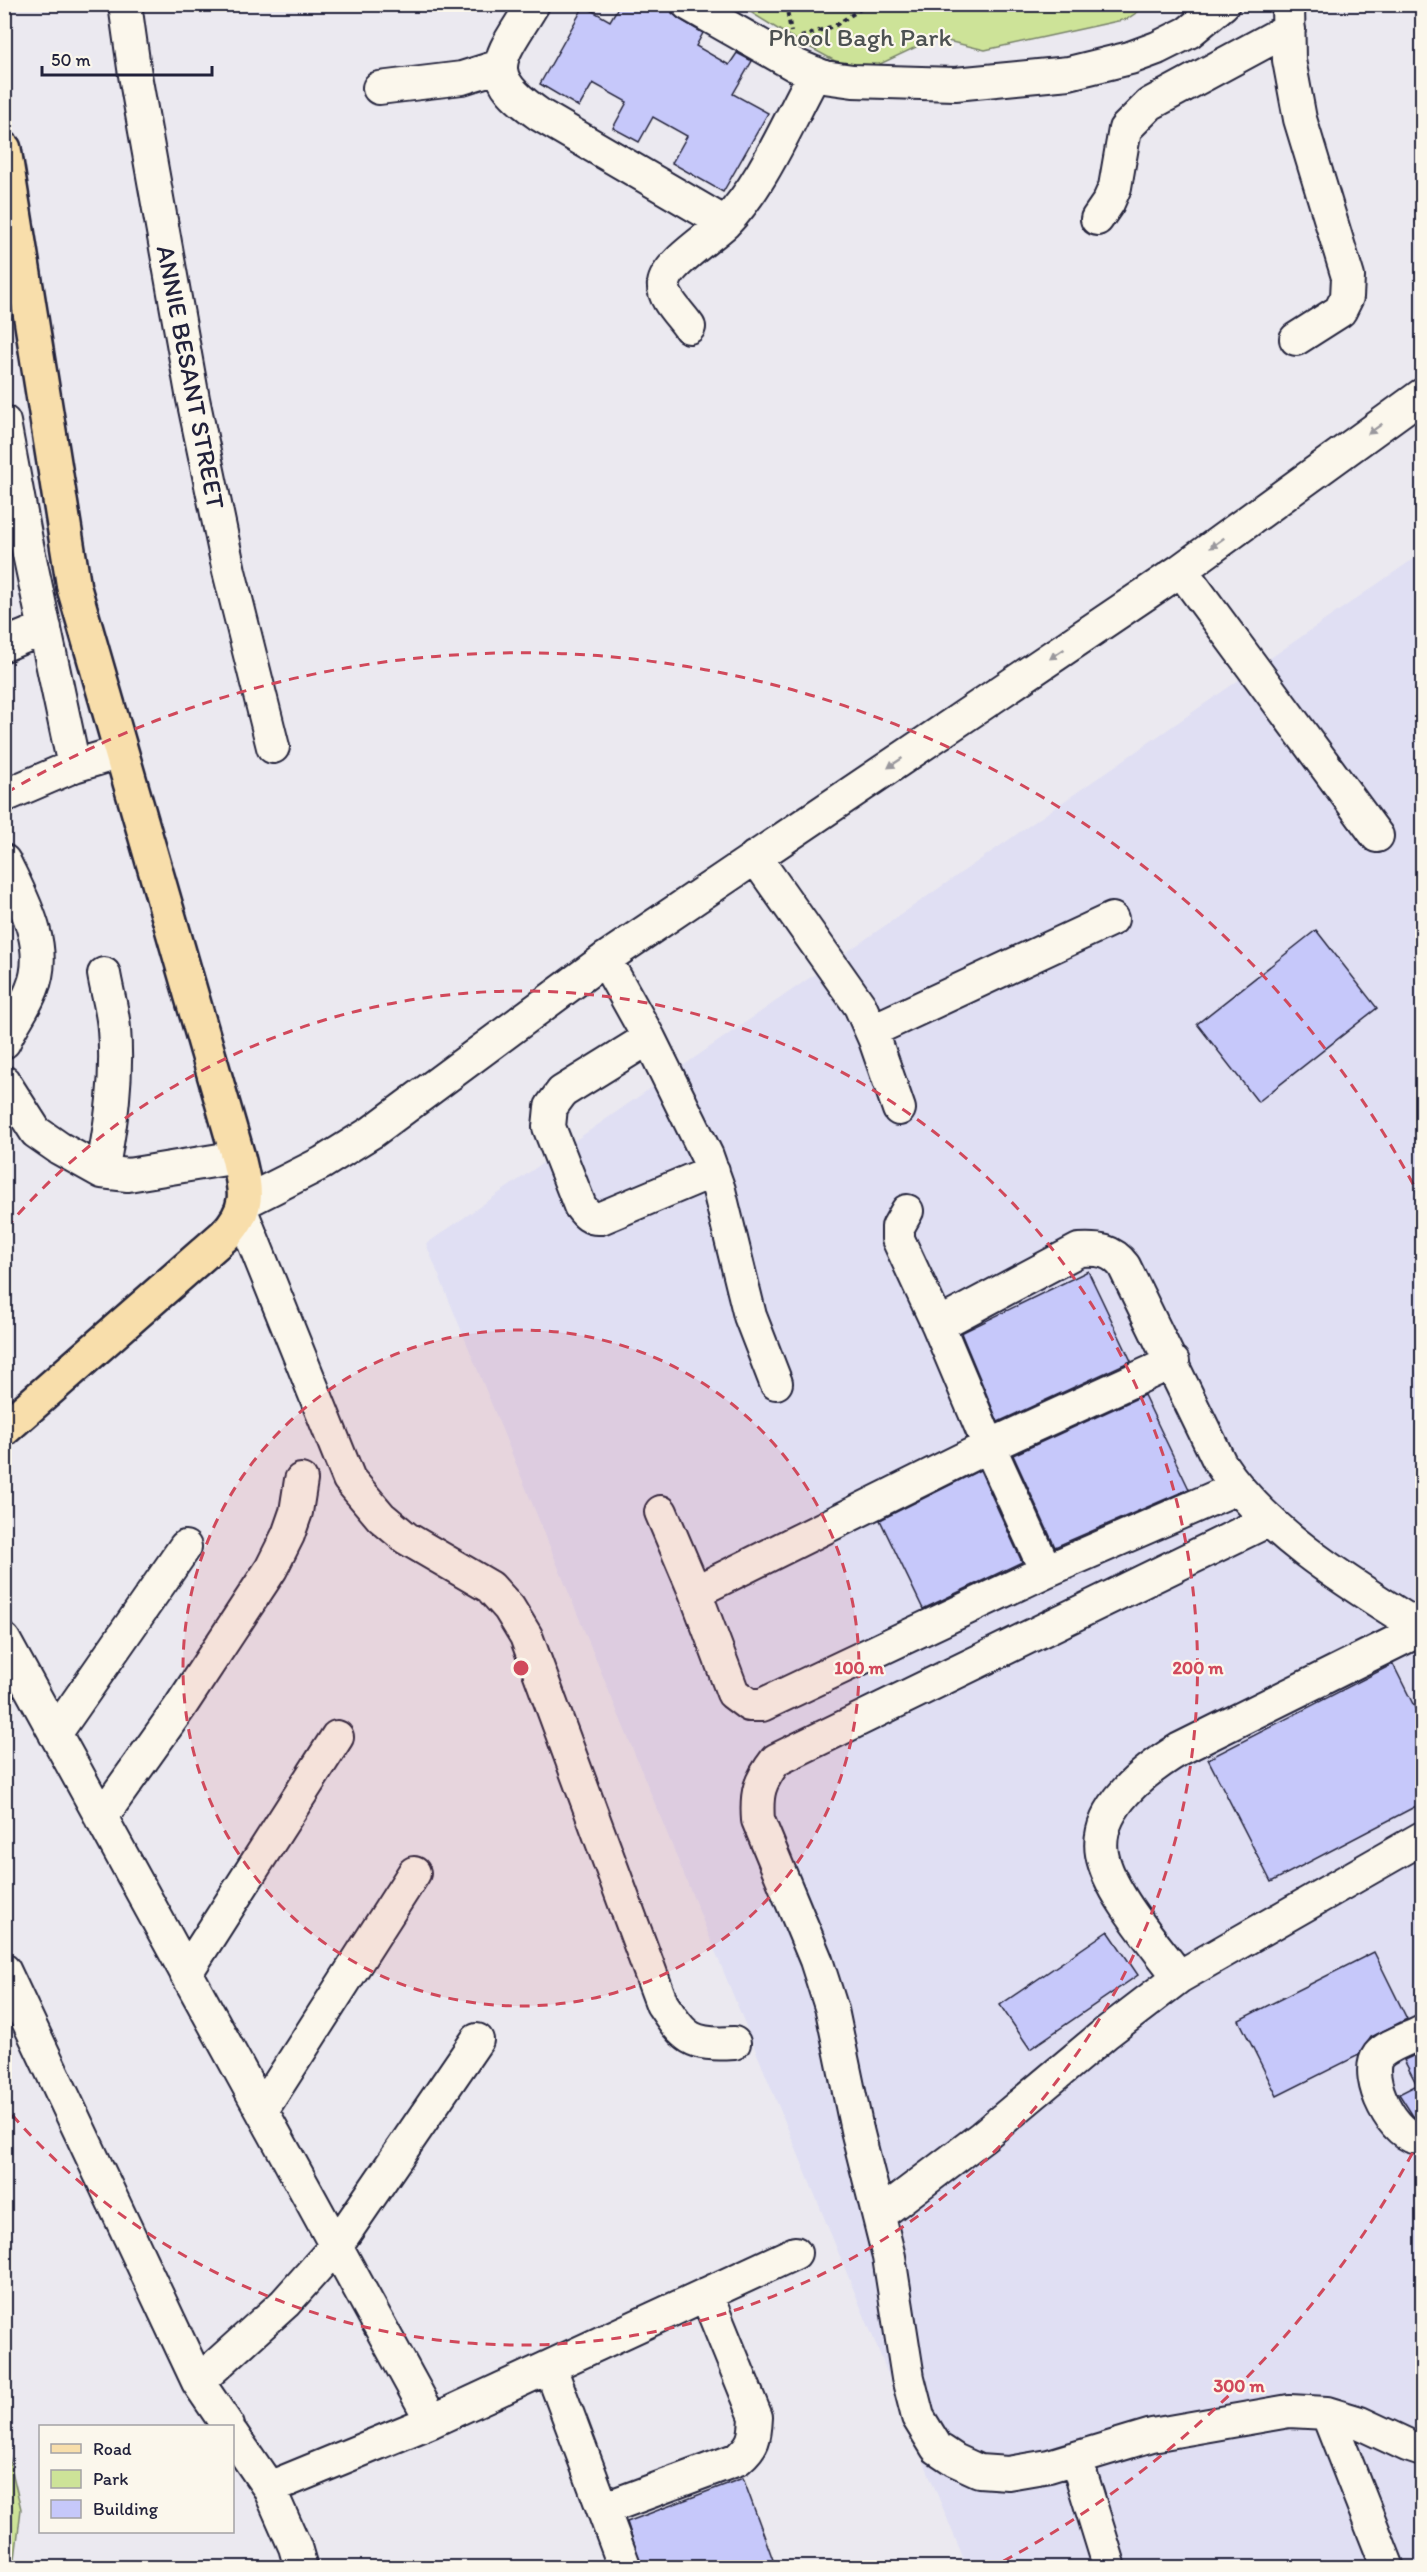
<svg xmlns="http://www.w3.org/2000/svg" width="1427" height="2572" font-family="Itim,sans-serif">
	<rect width="100%" height="100%" fill="#ebe9f0"/>
	<filter id="ink" filterUnits="userSpaceOnUse"><feTurbulence type="fractalNoise" baseFrequency=".0167" numOctaves="2"/><feDisplacementMap in="SourceGraphic" scale="12" xChannelSelector="R" yChannelSelector="G"/><feConvolveMatrix kernelMatrix="1 2 1 2 8 2 1 2 1" color-interpolation-filters="sRGB"/></filter>
	<g filter="url(#ink)">
		<!-- built -->
		<path fill="#e0dff3" d="M1422 553V2567H967L426 1244Z"/>
		<!-- green -->
		<path fill="#cde398" stroke="#78826a" stroke-width="1.5" d="M739 5H1148L1127 19 985 50 935 38 859 74 789 36Z
			M4 2437 21 2509 14 2567H5Z"/>
		<!-- building -->
		<path fill="#c6c8fa" stroke="#22223b" stroke-width="1.5" d="M620 4H670L672 13 679 19 703 33 696 46 729 65 737 53 752 61 733 94 768 113 723 192 672 163 687 136 653 117 639 142 613 128 627 102 593 83 579 107 540 84 584 6 610 21Z
			M1316 930 1377 1008 1258 1102 1197 1024Z
			M1088 1271 1131 1361 998 1422 961 1333Z
			M1144 1395 1189 1489 1055 1547 1013 1455Z
			M980 1470 1022 1562 923 1609 880 1520Z
			M1393 1664 1422 1722V1803L1271 1882 1208 1759Z
			M1108 1931 1138 1975 1030 2049 1000 2005Z
			M1374 1952 1407 2019 1371 2037 1359 2055 1277 2096 1239 2020Z
			M1422 2052V2120L1413 2116 1399 2094 1417 2085 1404 2060Z
			M743 2478 776 2568H642L627 2522Z"/>
		<g fill="none" stroke-linecap="round" stroke-linejoin="round">
			<defs>
				<path id="minor" d="M125 4 135 75 193 399 229 571 273 747
					M533 4C501 58 478 72 540 115L725 223
					M688 4 795 65 824 77 853 81 955 84 1069 73 1130 58 1157 48 1189 32 1223 4
					M1288 4 1289 60 1300 119 1348 277 1347 297 1340 311 1296 339
					M379 88 462 78 500 66
					M1097 219 1108 203 1115 187 1125 129 1150 104 1289 29
					M689 327C682 316 662 298 664 284 666 265 710 237 725 223 762 186 789 120 815 73
					M4 422 26 540 74 766
					M1181 570 1377 836
					M4 645 45 628
					M4 796 74 766 121 752
					M755 857 860 1006 875 1040 899 1109
					M4 861C22 899 50 946 32 989 25 1008 12 1023 4 1042
					M605 959 649 1038 707 1156 719 1190 750 1316 776 1383
					M871 1031 1112 919
					M649 1038 562 1092 551 1107 549 1127 580 1206C586 1214 590 1219 601 1218L713 1171
					M4 1082 36 1132 59 1148 102 1172 128 1175 238 1157
					M102 1172C111 1124 118 1077 114 1029 113 1011 107 992 104 974
					M245 1202 322 1163 372 1132 605 959 1181 570 1422 395
					M907 1211 898 1227V1239L938 1325
					M242 1213 349 1479 381 1517 406 1538 490 1587 509 1608 526 1636 662 2004C685 2038 690 2046 734 2043
					M1237 1488 1046 1571 989 1446 938 1325 1079 1250C1099 1249 1112 1250 1124 1266L1220 1463C1266 1534 1352 1585 1422 1629
					M661 1512 695 1592 989 1446 1173 1362
					M1269 1520 776 1760C759 1782 756 1793 758 1820L816 1960 832 2010 857 2130 889 2257 908 2378 918 2417 937 2448 955 2460 979 2471 1008 2473 1049 2466 1152 2435 1289 2411 1327 2413 1360 2423 1407 2445 1422 2450
					M695 1592 733 1693 749 1705H762L1046 1571
					M4 1640 432 2421
					M55 1734 185 1547
					M101 1818 180 1707 271 1569 288 1535 296 1512 301 1480
					M4 1970 198 2382 228 2426
					M186 1973 337 1737
					M1179 1977C1155 1944 1109 1893 1102 1854 1094 1808 1147 1769 1180 1749L1422 1629
					M1422 2032C1409 2039 1387 2045 1378 2056 1363 2076 1394 2141 1422 2138
					M262 2110 414 1873
					M879 2215 982 2137 1106 2033 1179 1977 1422 1838
					M550 2367 625 2568
					M198 2382 285 2303 336 2246 477 2040
					M1327 2413 1388 2568
					M232 2434 269 2488 432 2421 795 2253
					M1076 2458 1110 2568
					M269 2488 295 2547 301 2568
					M603 2509 738 2459C754 2445 755 2438 756 2417L706 2294"/>
				<path id="major" d="M4 149 74 588 238 1157C246 1191 251 1207 225 1235L4 1429"/>
			</defs>
			<!-- minor casing -->
			<use href="#minor" stroke="#22223b" stroke-width="36"/>
			<!-- major casing -->
			<use href="#major" stroke="#22223b" stroke-width="38"/>
			<!-- path -->
			<path stroke="#22223b" stroke-width="4" stroke-dasharray="4.5 4.5" stroke-linecap="butt" d="M786 4 791 32
				M801 37 836 25 868 4"/>
			<!-- minor -->
			<use href="#minor" stroke="#fbf7ec" stroke-width="32"/>
			<!-- major -->
			<use href="#major" stroke="#f8deab" stroke-width="33"/>
		</g>
		<!-- one-way arrows -->
		<defs><path id="oneway-solid" d="M-6-.8H1V-3.2L6.5 0L1 3.2V.8H-6Z" transform="scale(1.5)"/></defs>
		<g fill="#99979c">
			<use href="#oneway-solid" transform="translate(1375 429) rotate(144)"/>
			<use href="#oneway-solid" transform="translate(1217 543) rotate(144)"/>
			<use href="#oneway-solid" transform="translate(1057 654) rotate(146)"/>
			<use href="#oneway-solid" transform="translate(895 763) rotate(146)"/>
		</g>
	</g>
	<!-- distance rings -->
	<circle cx="521" cy="1668" r="338" fill="#d1495b" fill-opacity=".12"/>
	<g fill="none" stroke="#d1495b" stroke-width="3" stroke-dasharray="10 8">
		<circle cx="521" cy="1668" r="338"/>
		<path d="M6 1228A677 677 0 1 1 6 2108"/>
		<path d="M1421 2137A1015 1015 0 0 1 998 2564M6 793A1015 1015 0 0 1 1421 1199"/>
	</g>
	<g text-anchor="middle" dominant-baseline="central" stroke-width="4.5" stroke-linejoin="round" paint-order="stroke">
		<!-- park labels -->
		<g font-size="26" fill="#4d5252" stroke="#fbf7ec">
			<text x="860" y="37">Phool Bagh Park</text>
		</g>
		<!-- street labels -->
		<g font-size="26" fill="#22223b" stroke="#fbf7ec">
			<text transform="translate(191 377) rotate(79)">ANNIE BESANT STREET</text>
		</g>
	</g>
	<circle cx="521" cy="1668" r="9" fill="#d1495b" stroke="#fbf7ec" stroke-width="3"/>
	<g font-size="18" text-anchor="middle" font-weight="bold" fill="#d1495b" stroke="#fbf7ec" stroke-width="4.5" stroke-linejoin="round" paint-order="stroke">
		<text x="859" y="1674">100 m</text>
		<text x="1198" y="1674">200 m</text>
		<text x="1239" y="2392">300 m</text>
	</g>
	<!-- margin -->
	<rect width="1427" height="2572" fill="none" stroke="#fbf7ec" stroke-width="24"/>
	<rect x="12" y="12" width="1403" height="2548" fill="none" stroke="#22223b" stroke-width="2" filter="url(#ink)"/>
	<!-- legend -->
	<rect x="39" y="2425" width="195" height="108" fill="#fbf7ec" stroke="#a4a2a5" stroke-width="1.5"/>
	<rect x="51" y="2444" width="30" height="9" fill="#f8deab" stroke="#a4a2a5" stroke-width="1.5"/>
	<text x="93" y="2455" font-size="18" fill="#22223b">Road</text>
	<rect x="51" y="2470" width="30" height="18" fill="#cde398" stroke="#a4a2a5" stroke-width="1.5"/>
	<text x="93" y="2485" font-size="18" fill="#22223b">Park</text>
	<rect x="51" y="2500" width="30" height="18" fill="#c6c8fa" stroke="#a4a2a5" stroke-width="1.5"/>
	<text x="93" y="2515" font-size="18" fill="#22223b">Building</text>
	<!-- scale -->
	<path d="M42 66v9h170v-9" fill="none" stroke="#22223b" stroke-width="3"/>
	<text x="51" y="66" font-size="18" fill="#22223b" stroke="#fbf7ec" stroke-width="4.5" paint-order="stroke">50 m</text>
</svg>
